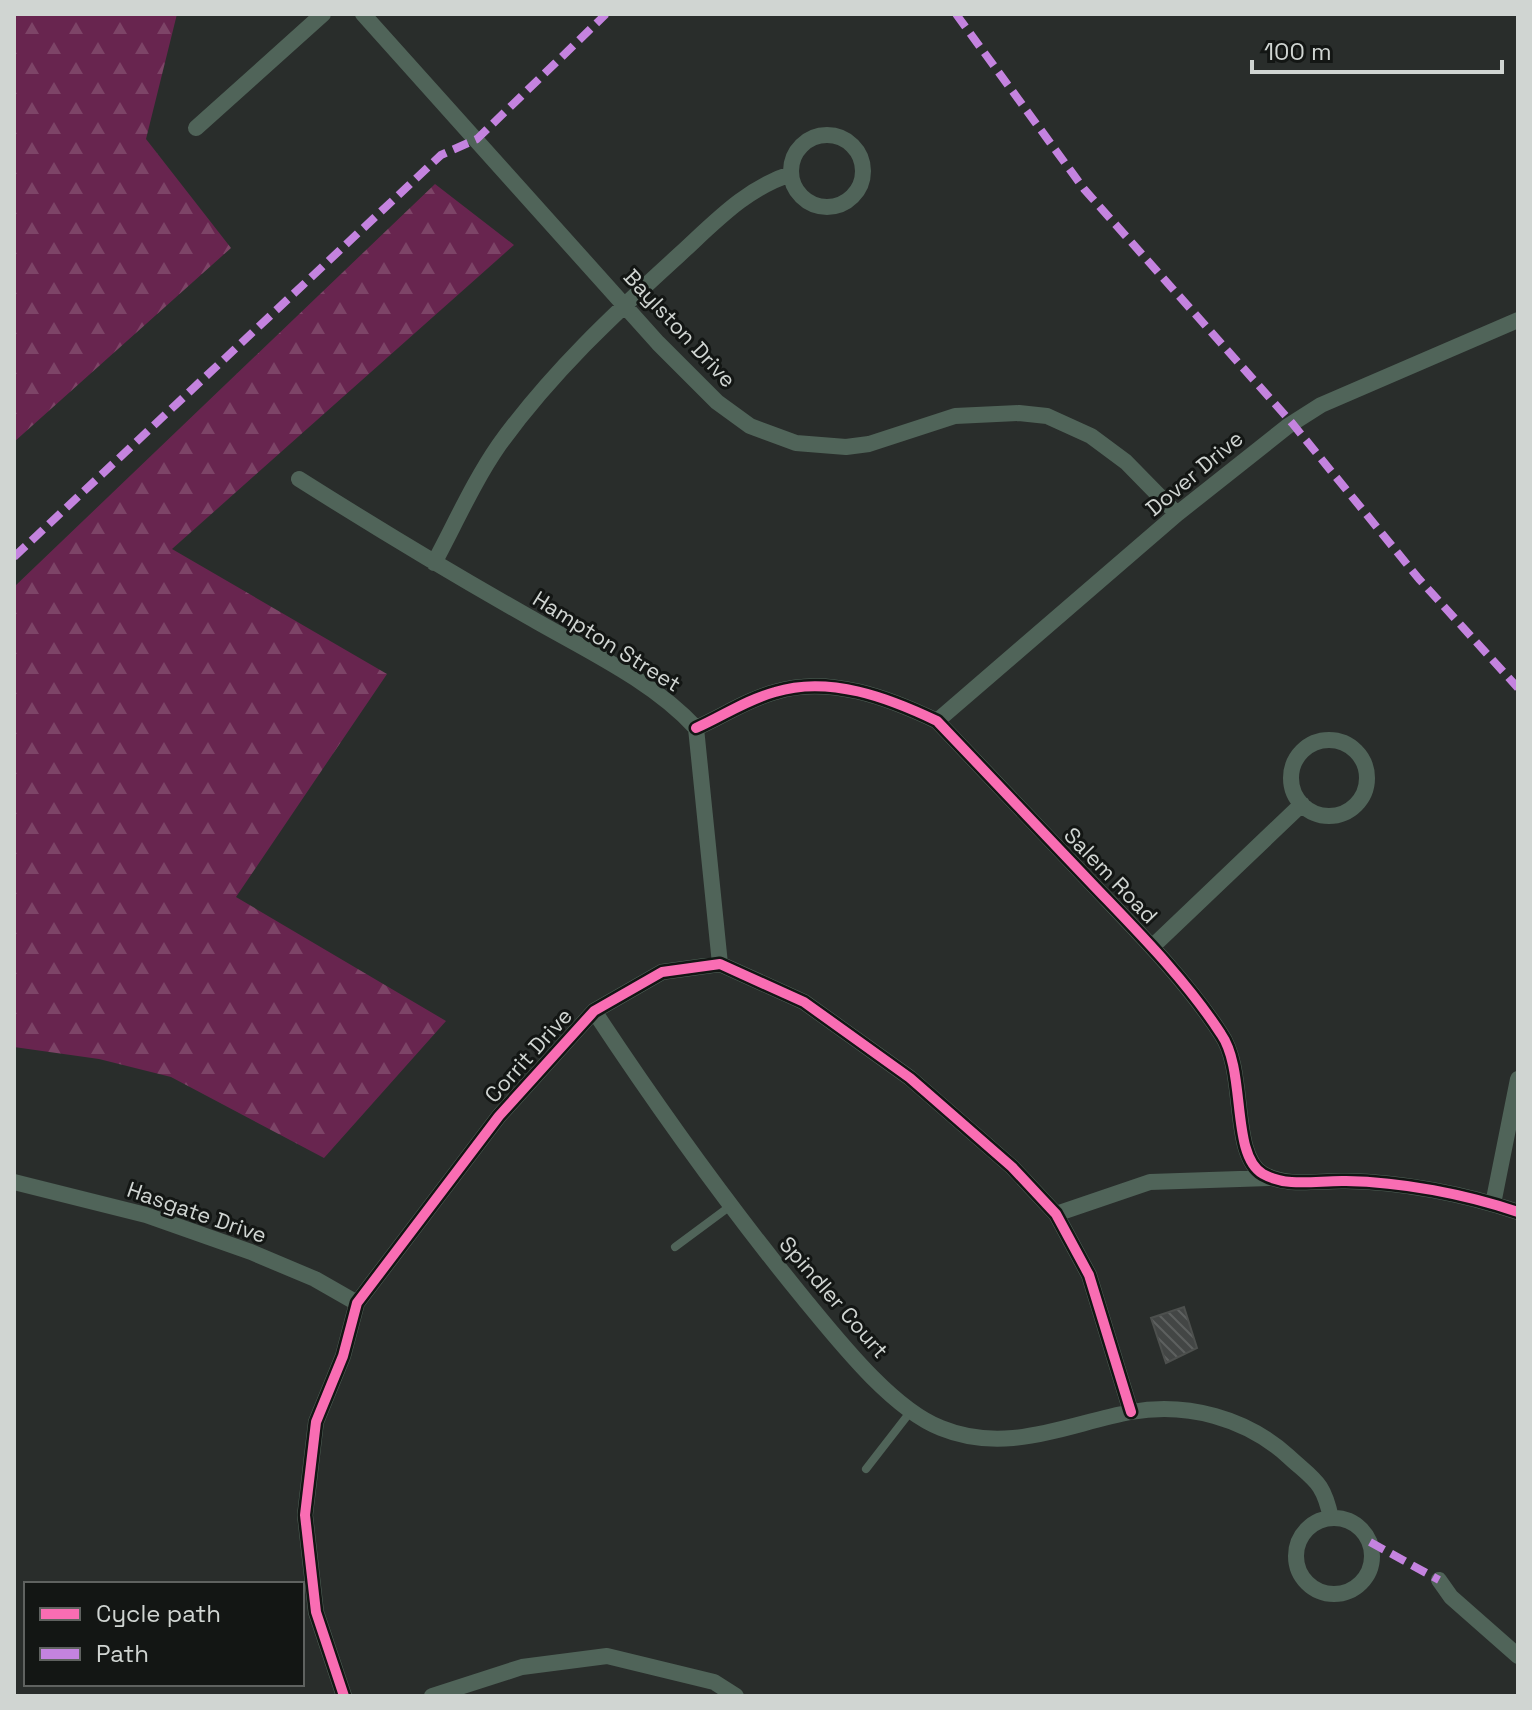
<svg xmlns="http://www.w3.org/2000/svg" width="1532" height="1710" font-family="'Space Grotesk',sans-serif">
	<defs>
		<pattern id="forest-firs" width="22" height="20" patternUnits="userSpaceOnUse" patternTransform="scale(2)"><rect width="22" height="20" fill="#68254f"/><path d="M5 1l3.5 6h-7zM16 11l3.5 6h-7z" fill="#7d4467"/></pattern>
		<pattern id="building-back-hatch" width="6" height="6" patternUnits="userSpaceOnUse" patternTransform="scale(2)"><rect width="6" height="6" fill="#434645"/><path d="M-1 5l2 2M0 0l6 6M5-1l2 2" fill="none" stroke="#5d605f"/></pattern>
	</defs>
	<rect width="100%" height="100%" fill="#292d2b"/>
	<!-- forest -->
	<path fill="url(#forest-firs)" d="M14 14H177L146 139 231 248 14 442Z
		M435 184 514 245 172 549 387 674 236 897 446 1021 324 1158 171 1077 99 1059 14 1047V587Z"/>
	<!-- building -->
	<path fill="url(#building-back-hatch)" stroke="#4d504e" stroke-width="2" d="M1184 1307 1197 1348 1166 1363 1151 1318Z"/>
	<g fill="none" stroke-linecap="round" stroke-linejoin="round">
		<!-- lane -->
		<path stroke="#506459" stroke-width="8" d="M675 1247 729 1207
			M866 1469 911 1411"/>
		<!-- street -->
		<path stroke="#506459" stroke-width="16" d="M363 14 658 343 717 402 750 426 796 443 846 447 869 444 955 416 1019 413 1047 416 1091 436 1126 462 1177 514
			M196 128 323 14
			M791 171a36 36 0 1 1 72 0a36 36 0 1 1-72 0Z
			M299 479C375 527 451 573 529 617 584 649 652 680 696 728L720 964
			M434 563C455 524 474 481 499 445 551 373 613 315 679 255 714 223 746 188 791 174
			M937 721 1177 514 1288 426 1321 405 1518 320
			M696 728C723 716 746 700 775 692 829 675 889 698 937 721 990 776 1042 832 1095 887 1139 933 1186 980 1221 1034 1247 1071 1230 1155 1263 1174 1288 1188 1319 1180 1346 1181 1402 1182 1465 1194 1518 1212
			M1291 778a38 38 0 1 1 76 0a38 38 0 1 1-76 0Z
			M1152 947 1302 804
			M594 1011C660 1111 729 1207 805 1300 838 1340 892 1409 941 1428 1007 1455 1067 1424 1131 1412 1187 1402 1246 1418 1288 1456 1315 1481 1323 1481 1331 1518
			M14 1182 146 1215 251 1252 315 1279 357 1303
			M1493 1204 1518 1079
			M1056 1214 1150 1182 1269 1178
			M1296 1556a38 38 0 1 1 76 0a38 38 0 1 1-76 0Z
			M1439 1580 1451 1597 1518 1656
			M344 1696 316 1612 305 1515 316 1422 343 1356 357 1303 499 1116 594 1011 662 972 720 964 804 1002 910 1078 1012 1167 1056 1214 1089 1275 1131 1412
			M432 1696 522 1667 607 1656 714 1682 736 1696"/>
		<!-- quiet -->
		<path stroke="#c483df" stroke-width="8" stroke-dasharray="16 8" stroke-linecap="butt" d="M956 14 1084 189 1292 423 1419 579 1518 688
			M14 557 441 155 477 139 606 14
			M1370 1542 1439 1580"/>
		<defs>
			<path id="cycleway" d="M696 728C723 716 746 700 775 692 829 675 889 698 937 721 990 776 1042 832 1095 887 1139 933 1186 980 1221 1034 1247 1071 1230 1155 1263 1174 1288 1188 1319 1180 1346 1181 1402 1182 1465 1194 1518 1212
				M344 1696 316 1612 305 1515 316 1422 343 1356 357 1303 499 1116 594 1011 662 972 720 964 804 1002 910 1078 1012 1167 1056 1214 1089 1275 1131 1412"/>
		</defs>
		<!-- cycleway casing -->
		<use href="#cycleway" stroke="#131614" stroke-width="15"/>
		<!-- cycleway -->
		<use href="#cycleway" stroke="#f96db3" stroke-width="10"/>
	</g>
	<g text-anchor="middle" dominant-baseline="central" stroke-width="6" stroke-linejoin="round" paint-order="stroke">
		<!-- street labels -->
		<g font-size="22" fill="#d0d5d2" stroke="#131614">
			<text transform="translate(680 328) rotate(47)">Baylston Drive</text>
			<text transform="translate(1194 473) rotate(-40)">Dover Drive</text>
			<text transform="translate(607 641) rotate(32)">Hampton Street</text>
			<text transform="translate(1111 875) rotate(46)">Salem Road</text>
			<text transform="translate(528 1055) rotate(-48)">Corrit Drive</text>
			<text transform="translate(197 1212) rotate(19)">Hasgate Drive</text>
			<text transform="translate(834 1297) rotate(49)">Spindler Court</text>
		</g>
	</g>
	<!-- border -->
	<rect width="1532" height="1710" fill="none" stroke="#d0d5d2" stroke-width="32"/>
	<!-- legend -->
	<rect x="24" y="1582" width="280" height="104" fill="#131614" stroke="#5f6260" stroke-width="2"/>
	<rect x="40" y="1608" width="40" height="12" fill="#f96db3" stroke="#5f6260" stroke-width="2"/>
	<text x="96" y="1622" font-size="24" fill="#d0d5d2">Cycle path</text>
	<rect x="40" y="1648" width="40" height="12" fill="#c483df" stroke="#5f6260" stroke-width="2"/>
	<text x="96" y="1662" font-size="24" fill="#d0d5d2">Path</text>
	<!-- scale -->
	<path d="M1252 60v12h250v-12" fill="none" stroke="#d0d5d2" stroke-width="4"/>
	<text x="1264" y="60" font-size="24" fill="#d0d5d2" stroke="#131614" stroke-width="6" paint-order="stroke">100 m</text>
</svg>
